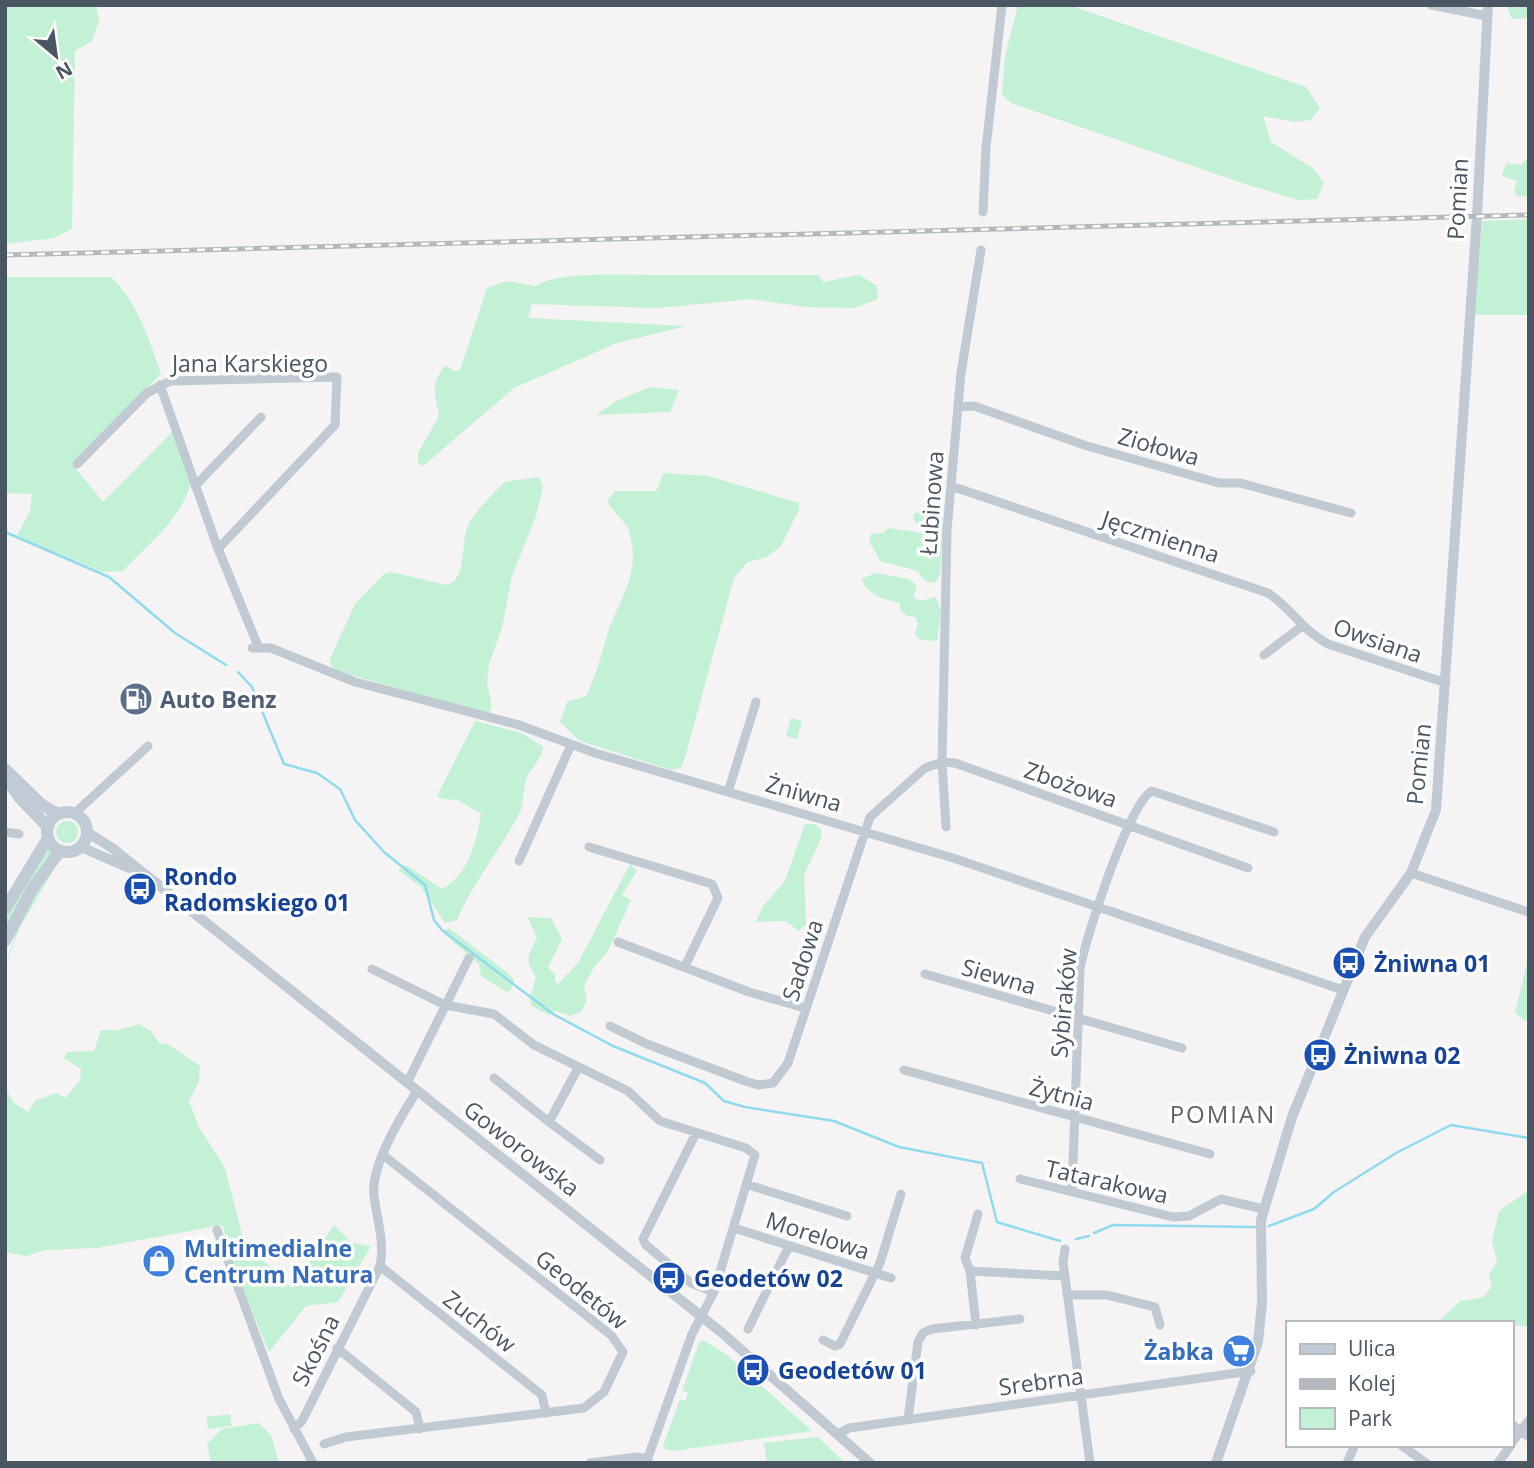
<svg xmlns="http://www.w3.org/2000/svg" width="1534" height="1468" font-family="'Open Sans',sans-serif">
	<rect width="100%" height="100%" fill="#f5f3f3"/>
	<!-- green -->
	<path fill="#c3f1d5" d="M5 5H96L99 21 92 41 75 51 72 229 54 238 5 244Z
		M1018 5H1069L1306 87 1320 108 1311 120 1295 122 1263 116 1271 142 1314 169 1324 183 1317 199 1299 200 1248 185 1011 103 1002 95 1005 56Z
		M1506 5H1529V18L1512 19Z
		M1529 157V197L1517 196 1514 192 1517 181 1502 176 1506 163 1521 165Z
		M1529 219V315H1475L1482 221Z
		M657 275H819L823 282 859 275 877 286 878 299 854 308 805 307 752 299 658 308 532 304 528 318 687 326 617 343 514 388 423 466 418 463V453L439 416C435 393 430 386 445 365L454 371 460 370 487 288 507 281 536 286C555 271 630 275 657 275Z
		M5 277H111C138 303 149 339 161 374L72 464 103 502 174 430C179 441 187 453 190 465 200 504 146 546 123 571L102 572 17 536 30 511 32 494 5 493Z
		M650 387 679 390 670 412 596 415 616 401Z
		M664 473 708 476 799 503V509L781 546 767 557 748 562 734 578 686 754 681 768 671 770 580 741 560 722 567 702 586 696C596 676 601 657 607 635 619 597 642 576 629 531 626 521 612 512 607 501L615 491H656Z
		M539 477 543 486 536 516 512 576 502 628 489 664 487 683 492 707 488 715 334 670 329 661 355 604 384 574 391 572 446 585C469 579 459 542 469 523 475 512 495 491 505 482Z
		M924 512 944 518 940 574 935 583 925 581 918 571 880 561 869 540 871 534 883 533 888 528 935 535 933 529 918 525 913 519 914 513Z
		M876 573 909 579 917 586 913 596 919 601 936 597 941 611 937 641 920 640 915 634 918 623 915 617 907 616 900 610V603C884 600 868 595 861 579Z
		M791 718 802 721 797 739 786 736Z
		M475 721 522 733 543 747C542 758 534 765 528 775 522 787 525 800 520 812 501 849 473 882 457 920L445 923 421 887 398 870 406 865 442 889C469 874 476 843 481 814L458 800 442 799 437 796Z
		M56 832a11 11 0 1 1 22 0a11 11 0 1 1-22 0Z
		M805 824H815L821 829V839L804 875 806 925 798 931 786 921 756 922 763 906 785 881Z
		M48 850 52 852 5 932C5 903 32 874 48 850Z
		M630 864 637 871 622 895 631 900 609 949 593 969 584 986 587 1000 581 1012 570 1016 556 1011 548 1015 531 1005 530 998 536 977C524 960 528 955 537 938L528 917 551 918 562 939 548 968 555 974V981L558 984 578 963Z
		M50 869 53 871 20 927 5 967 18 926Z
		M449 928 509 974 514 980 511 990 507 992 481 976 479 964 445 935V930Z
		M1529 955V1020H1523L1515 1012Z
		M139 1024 151 1031 159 1043 168 1044 200 1066 199 1081 189 1101 199 1127 225 1168 244 1242 292 1288 334 1225 352 1243 371 1246 338 1302 306 1306 269 1352 243 1290 222 1225 97 1248 45 1250 27 1256 5 1252V1088L14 1103 28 1112 35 1101 56 1093 65 1098 80 1080 81 1069 64 1058 67 1052 94 1051 101 1030H119Z
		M1526 1192 1529 1193V1326L1437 1323 1460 1301 1482 1298 1492 1287 1489 1274 1497 1262 1492 1241 1499 1211Z
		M703 1340 727 1355 812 1431 673 1451 665 1449 663 1446 680 1399 685 1401 688 1392 682 1391 699 1343Z
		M230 1414 232 1426 208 1429 206 1417Z
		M259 1423 271 1435 279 1463H211L207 1444 222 1429Z
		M818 1437 845 1463H767L764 1443Z"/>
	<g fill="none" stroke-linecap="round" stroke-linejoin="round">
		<!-- stream -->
		<path stroke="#90daee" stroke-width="2.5" d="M5 532 109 577 175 633 226 665
			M238 672 252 687 284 764 317 773 340 789 355 820 384 852 425 885 434 920 442 930 553 1014 613 1046 705 1083 724 1101 745 1107 834 1121 899 1147 982 1163 997 1222 1060 1241
			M1269 1226 1314 1209 1334 1192 1396 1153 1451 1125 1529 1138
			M1094 1233 1113 1225 1255 1227
			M1076 1239 1089 1236"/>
		<!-- minor -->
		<path stroke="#c1cad2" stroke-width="9" d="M1431 5 1487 16
			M983 212 986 148 1002 5
			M160 385 217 546 258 646
			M958 407 974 406 1087 446 1219 483H1240L1351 513
			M77 464 147 393 170 381 337 377 335 425 218 549
			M195 486 261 417
			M951 486 1268 593C1291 608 1303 631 1328 644L1446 683
			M252 648H271L355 682 519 725 595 753 950 857 1343 990
			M1264 655 1302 626
			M728 792 756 702
			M75 813 148 746
			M946 827 942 762 955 763 1248 868
			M5 832 19 834
			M589 847 712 884 718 898 685 966
			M519 861 571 745
			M1411 873 1528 912
			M618 942 749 992 805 1008
			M372 969 445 1005 494 1014 534 1045 628 1091 660 1121 746 1148 755 1155 714 1292 692 1334 646 1463
			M925 974 1182 1048
			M610 1026 647 1044 745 1081 758 1085 773 1083 788 1063 870 817 925 768 942 762 947 530 961 373 981 250
			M578 1068 549 1122 600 1160
			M904 1070 1210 1154
			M494 1078 549 1122
			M407 1083 469 958
			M696 1133 643 1239 646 1245 691 1283 714 1292
			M1020 1179 1173 1217 1189 1216 1221 1199 1263 1209
			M749 1185 847 1216
			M1072 1192 1080 969C1085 940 1129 802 1152 791L1274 832
			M734 1228 891 1278
			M217 1230 279 1399 313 1463
			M1065 1249 1063 1262 1090 1463
			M380 1266 542 1395 546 1413
			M970 1271 1065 1276
			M1067 1295H1107L1155 1307 1160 1325
			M976 1325 970 1271 965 1258 978 1214
			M748 1329 789 1246
			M823 1340 835 1346 840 1344 880 1263 901 1194
			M337 1348 416 1412 420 1429
			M908 1419 918 1342 923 1333 932 1329 1020 1319
			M1511 1424 1529 1437
			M294 1429 302 1421 380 1266C385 1242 377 1220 374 1196 370 1166 401 1116 417 1091
			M838 1434 849 1428 1251 1371
			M324 1444 346 1437 584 1408 604 1392 623 1352 611 1335 383 1155
			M1511 1444 1529 1420
			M1401 1445 1426 1463
			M590 1463 637 1457 648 1459
			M1347 1463 1355 1445
			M1498 1463 1511 1445"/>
		<!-- tertiary -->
		<path stroke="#c1cad2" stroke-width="10" d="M87 832 112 848 721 1332 870 1463
			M81 847 129 868
			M1216 1463 1258 1342 1262 1303 1261 1220 1292 1117 1365 937 1411 873 1436 810 1477 216 1488 5"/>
		<!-- secondary -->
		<path stroke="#c1cbd6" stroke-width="12" d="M5 769 42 805 58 814
			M5 776 20 798 48 827
			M47 832a20 20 0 1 1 40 0a20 20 0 1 1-40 0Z
			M5 909 48 838
			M5 941 32 889 60 851"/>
		<defs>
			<path id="rail" d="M5 255 1529 215"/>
		</defs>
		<!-- rail casing -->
		<use href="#rail" stroke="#b5b8bd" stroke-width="5"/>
		<!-- rail -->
		<use href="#rail" stroke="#fff" stroke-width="2.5" stroke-dasharray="8" stroke-linecap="butt"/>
	</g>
	<!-- icons -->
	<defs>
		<symbol id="fuel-disc" viewBox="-11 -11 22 22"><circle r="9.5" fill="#5c6f8a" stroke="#fff"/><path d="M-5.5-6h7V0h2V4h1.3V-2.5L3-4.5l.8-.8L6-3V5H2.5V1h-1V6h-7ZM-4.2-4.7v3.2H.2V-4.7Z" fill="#fff"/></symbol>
		<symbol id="bus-disc" viewBox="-11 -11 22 22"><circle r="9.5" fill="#1a4fb4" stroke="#fff"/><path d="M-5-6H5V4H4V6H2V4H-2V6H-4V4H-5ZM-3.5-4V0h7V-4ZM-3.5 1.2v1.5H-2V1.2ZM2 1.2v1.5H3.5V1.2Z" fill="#fff"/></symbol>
		<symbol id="shop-disc" viewBox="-11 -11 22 22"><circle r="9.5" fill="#3f7fe0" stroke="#fff"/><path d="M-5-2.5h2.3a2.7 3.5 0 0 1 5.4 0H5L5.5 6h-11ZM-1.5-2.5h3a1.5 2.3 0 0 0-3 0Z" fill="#fff"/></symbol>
		<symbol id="supermarket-disc" viewBox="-11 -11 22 22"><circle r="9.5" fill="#3f7fe0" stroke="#fff"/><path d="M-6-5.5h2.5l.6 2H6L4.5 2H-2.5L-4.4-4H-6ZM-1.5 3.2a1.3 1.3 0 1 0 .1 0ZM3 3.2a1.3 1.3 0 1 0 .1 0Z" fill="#fff"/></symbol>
	</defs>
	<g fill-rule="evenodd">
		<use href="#fuel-disc" x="117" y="680" width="38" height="38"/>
		<use href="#bus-disc" x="121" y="870" width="38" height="38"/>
		<use href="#bus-disc" x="1330" y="944" width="38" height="38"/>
		<use href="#bus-disc" x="1301" y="1036" width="38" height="38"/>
		<use href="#shop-disc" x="140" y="1242" width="38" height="38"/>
		<use href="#bus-disc" x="650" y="1259" width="38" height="38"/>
		<use href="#supermarket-disc" x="1220" y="1332" width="38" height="38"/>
		<use href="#bus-disc" x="734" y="1351" width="38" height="38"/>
	</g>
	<g text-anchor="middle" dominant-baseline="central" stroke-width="7" stroke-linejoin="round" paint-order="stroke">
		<!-- street labels -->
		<g font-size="23" fill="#4a5661" stroke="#fff">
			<text transform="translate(1457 199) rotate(-87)">Pomian</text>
			<text x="250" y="363">Jana Karskiego</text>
			<text transform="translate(1159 446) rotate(16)">Ziołowa</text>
			<text transform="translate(931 503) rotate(-86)">Łubinowa</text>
			<text transform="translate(1161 536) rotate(18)">Jęczmienna</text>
			<text transform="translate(1378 640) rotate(19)">Owsiana</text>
			<text transform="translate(1418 764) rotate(-84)">Pomian</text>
			<text transform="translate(1071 784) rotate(19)">Zbożowa</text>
			<text transform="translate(804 793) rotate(16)">Żniwna</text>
			<text transform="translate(802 960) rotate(-72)">Sadowa</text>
			<text transform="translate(999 976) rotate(16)">Siewna</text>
			<text transform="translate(1063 1003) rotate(-85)">Sybiraków</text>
			<text transform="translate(1062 1094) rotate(15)">Żytnia</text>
			<text transform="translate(522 1148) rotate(38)">Goworowska</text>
			<text transform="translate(1107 1181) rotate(13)">Tatarakowa</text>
			<text transform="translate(818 1235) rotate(18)">Morelowa</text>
			<text transform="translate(582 1289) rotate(39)">Geodetów</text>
			<text transform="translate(480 1321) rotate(38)">Zuchów</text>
			<text transform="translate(315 1350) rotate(-63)">Skośna</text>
			<text transform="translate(1041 1381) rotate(-8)">Srebrna</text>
		</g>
		<!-- service labels -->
		<g font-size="23" font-weight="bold" fill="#4e5e75" stroke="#fff" text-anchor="start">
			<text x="160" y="699">Auto Benz</text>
		</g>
		<!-- transit labels -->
		<g font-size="23" font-weight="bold" fill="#164399" stroke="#fff" text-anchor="start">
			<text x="164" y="876">Rondo<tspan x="164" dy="26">Radomskiego 01</tspan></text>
			<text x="1374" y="963">Żniwna 01</text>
			<text x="1344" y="1055">Żniwna 02</text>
			<text x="694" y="1278">Geodetów 02</text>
			<text x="778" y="1370">Geodetów 01</text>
		</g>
		<!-- shop labels -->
		<g font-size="23" font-weight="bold" fill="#366cbe" stroke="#fff" text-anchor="start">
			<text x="184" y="1248">Multimedialne<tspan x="184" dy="26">Centrum Natura</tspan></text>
			<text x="1214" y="1351" text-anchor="end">Żabka</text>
		</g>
		<!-- neighbourhood labels -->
		<g font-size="24" letter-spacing="2" fill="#5f6368" stroke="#fff">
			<text x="1223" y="1113">POMIAN</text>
		</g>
	</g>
	<!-- border -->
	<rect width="1534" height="1468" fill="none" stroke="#4a5661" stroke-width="14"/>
	<!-- legend -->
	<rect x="1286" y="1321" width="228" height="126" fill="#ffffff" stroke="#b7bbc0" stroke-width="2"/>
	<rect x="1300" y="1344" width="35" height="10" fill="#c1cbd6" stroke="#b7bbc0" stroke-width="2"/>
	<text x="1348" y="1356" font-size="21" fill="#4a5661">Ulica</text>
	<rect x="1300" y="1379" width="35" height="10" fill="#b5b8bd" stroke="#b7bbc0" stroke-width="2"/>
	<text x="1348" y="1391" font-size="21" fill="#4a5661">Kolej</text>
	<rect x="1300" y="1408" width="35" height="21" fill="#c3f1d5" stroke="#b7bbc0" stroke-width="2"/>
	<text x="1348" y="1426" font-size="21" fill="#4a5661">Park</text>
	<!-- north arrow -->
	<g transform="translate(56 56) rotate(151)" stroke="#ffffff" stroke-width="5" paint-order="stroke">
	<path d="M0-5L12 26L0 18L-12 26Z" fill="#4a5661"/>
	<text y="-10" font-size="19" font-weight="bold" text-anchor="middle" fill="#4a5661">N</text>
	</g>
</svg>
